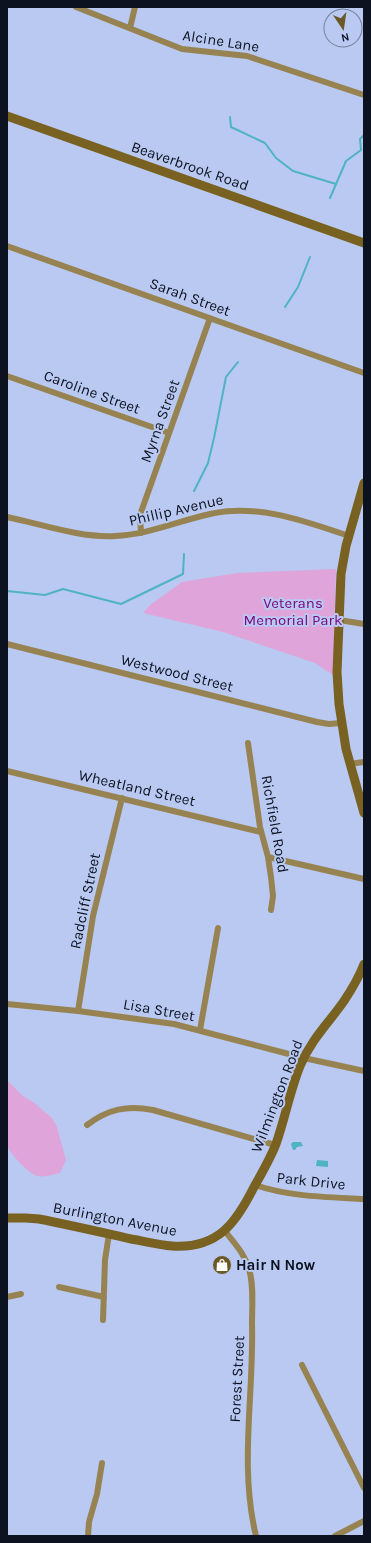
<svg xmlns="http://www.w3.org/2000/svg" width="371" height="1543" font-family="Karla,sans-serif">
	<rect width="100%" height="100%" fill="#b9c9f1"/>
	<!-- green -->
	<path fill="#dfa5db" d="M336 569 333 675 315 663 223 632 143 613 150 605 182 582 237 573Z
		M7 1080 23 1096 33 1102 52 1118 57 1127 66 1160 60 1173C53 1174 46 1178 38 1176 28 1174 12 1155 7 1146Z"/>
	<!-- water -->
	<path fill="#4fb3c2" d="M293 1142H301L303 1146 297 1147 295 1150H293L291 1144Z
		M317 1160 328 1161V1167L316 1166Z"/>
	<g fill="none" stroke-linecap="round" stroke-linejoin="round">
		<!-- stream -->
		<path stroke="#4fb3c2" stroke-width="2" d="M230 117 231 127 265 143 276 158 293 171 336 184
			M330 198 346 161 361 150 360 139 364 135
			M285 307 298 287 310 257
			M194 491 208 463 214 438 226 377 238 362
			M7 591 45 595 63 589 121 604 183 574 184 554"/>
		<!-- street -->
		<path stroke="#978352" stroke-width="6" d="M76 7 182 49 247 56 364 95
			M130 28 135 7
			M7 246 364 373
			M7 376 169 433
			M7 517C41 524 80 538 115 536 147 535 178 521 210 514 256 503 305 521 349 536
			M141 533 140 515 210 318
			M339 620 364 624
			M7 644 317 722 329 724 341 723
			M248 743 260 827 268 857 271 877 273 896 271 910
			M349 764 364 762
			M7 771 261 832
			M268 857 364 879
			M7 1004 78 1011 174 1024 304 1058 364 1071
			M78 1011 93 916 122 798
			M200 1030 218 928
			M87 1125C108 1109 127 1105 153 1110L275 1145
			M255 1185C290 1197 328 1197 364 1199
			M225 1231C234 1243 245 1254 249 1269 254 1285 252 1306 252 1324 254 1395 239 1466 256 1536
			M59 1287 104 1297
			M7 1297 21 1294
			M103 1320 105 1260 109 1234
			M302 1365 364 1488
			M88 1536 89 1522 97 1494 102 1463
			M335 1536 364 1521"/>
		<!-- secondary -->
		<path stroke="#796121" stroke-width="9" d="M7 116 364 243
			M364 483 346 546 341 574 337 672 339 704 346 749 364 813
			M7 1218H26L39 1219C70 1225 100 1232 131 1239 144 1241 158 1245 172 1246 218 1249 236 1223 254 1187 262 1173 270 1159 276 1144 285 1118 290 1091 300 1066 312 1038 328 1024 344 1001 352 989 359 977 364 964"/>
	</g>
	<!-- icons -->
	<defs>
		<symbol id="shop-disc" viewBox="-11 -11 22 22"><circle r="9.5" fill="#6b5826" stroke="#b9c9f1"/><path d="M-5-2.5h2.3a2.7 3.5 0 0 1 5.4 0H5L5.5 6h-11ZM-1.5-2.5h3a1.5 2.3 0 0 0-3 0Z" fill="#fff"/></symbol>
	</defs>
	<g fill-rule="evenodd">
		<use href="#shop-disc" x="211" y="1254" width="22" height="22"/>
	</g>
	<g text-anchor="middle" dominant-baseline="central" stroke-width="4" stroke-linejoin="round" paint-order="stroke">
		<!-- street labels -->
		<g font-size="15" fill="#0d1220" stroke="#b9c9f1">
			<text transform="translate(221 41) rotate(9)">Alcine Lane</text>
			<text transform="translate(190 166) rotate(19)">Beaverbrook Road</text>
			<text transform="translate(190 297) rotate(20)">Sarah Street</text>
			<text transform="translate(92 392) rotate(20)">Caroline Street</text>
			<text transform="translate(160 421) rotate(-70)">Myrna Street</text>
			<text transform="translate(176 510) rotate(-13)">Phillip Avenue</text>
			<text transform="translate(177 673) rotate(14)">Westwood Street</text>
			<text transform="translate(137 788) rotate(13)">Wheatland Street</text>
			<text transform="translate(275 824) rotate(80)">Richfield Road</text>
			<text transform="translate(85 901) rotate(-78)">Radcliff Street</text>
			<text transform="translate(159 1010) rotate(10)">Lisa Street</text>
			<text transform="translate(277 1096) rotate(-69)">Wilmington Road</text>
			<text transform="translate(311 1181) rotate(6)">Park Drive</text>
			<text transform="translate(115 1219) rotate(11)">Burlington Avenue</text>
			<text transform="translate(237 1379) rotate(-87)">Forest Street</text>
		</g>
		<!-- park labels -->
		<g font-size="15" fill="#7c027c" stroke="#b9c9f1">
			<text x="293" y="603">Veterans<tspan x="293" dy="17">Memorial Park</tspan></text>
		</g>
		<!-- poi labels -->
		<g font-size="15" font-weight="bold" fill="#0d1220" stroke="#b9c9f1" text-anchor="start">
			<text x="236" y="1265">Hair N Now</text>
		</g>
	</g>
	<!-- border -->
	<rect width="371" height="1543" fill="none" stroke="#0d1220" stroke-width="16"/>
	<!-- north arrow -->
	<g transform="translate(343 28) rotate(167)"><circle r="19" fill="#b9c9f1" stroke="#74809d"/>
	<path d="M0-3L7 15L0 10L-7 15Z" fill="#6b5826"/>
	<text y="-6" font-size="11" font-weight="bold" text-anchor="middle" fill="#0d1220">N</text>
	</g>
</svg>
